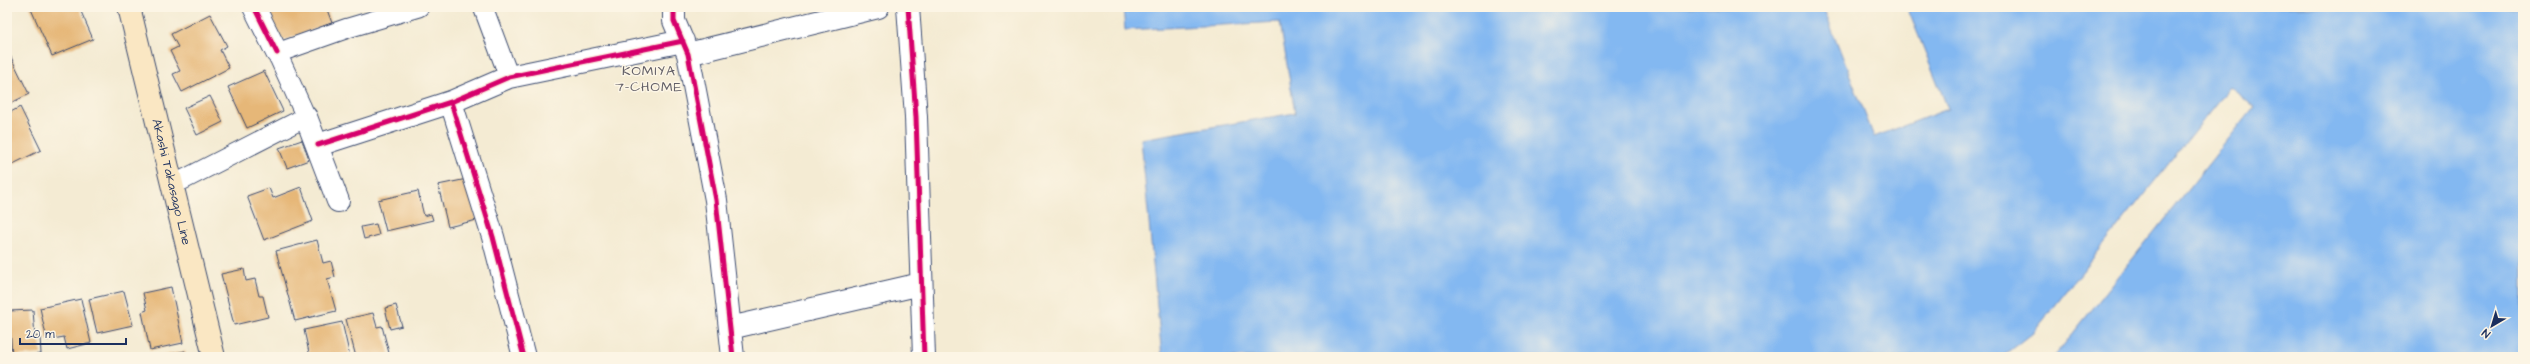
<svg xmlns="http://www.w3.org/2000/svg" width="2530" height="364" font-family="'Architects Daughter',sans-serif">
	<rect width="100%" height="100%" fill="#fcf5e5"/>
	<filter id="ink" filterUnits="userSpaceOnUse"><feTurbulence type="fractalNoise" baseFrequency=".025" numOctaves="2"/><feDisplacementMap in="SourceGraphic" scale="8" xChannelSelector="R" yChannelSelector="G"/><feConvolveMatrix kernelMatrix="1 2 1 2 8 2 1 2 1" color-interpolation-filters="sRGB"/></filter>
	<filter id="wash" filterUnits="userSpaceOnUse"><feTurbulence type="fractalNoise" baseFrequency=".012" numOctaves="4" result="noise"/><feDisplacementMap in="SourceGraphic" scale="16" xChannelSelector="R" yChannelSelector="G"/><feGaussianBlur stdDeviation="0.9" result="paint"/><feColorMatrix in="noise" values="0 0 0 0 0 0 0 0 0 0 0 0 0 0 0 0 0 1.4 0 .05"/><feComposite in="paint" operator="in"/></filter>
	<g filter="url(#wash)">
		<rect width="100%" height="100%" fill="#f4ebd3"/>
		<!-- water -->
		<path fill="#83b8f1" stroke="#4f74a8" d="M1123 7H1823L1874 137 1948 109 1907 7H2523V357H2054L2254 107 2230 87 2033 333 2002 357H1162L1141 139 1295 113 1280 22 1125 30Z"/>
		<g id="blocks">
			<!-- building -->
			<path fill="#e6b778" d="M30 7H79L93 39 52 56Z
				M266 7H326L332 23 280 42Z
				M210 14 227 46 220 50 229 68 182 92 173 74 180 71 170 51 178 47 171 34Z
				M7 49 29 94 7 105Z
				M264 71 283 111 247 128 228 87Z
				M210 96 223 122 197 135 184 108Z
				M20 107 41 150 7 167V114Z
				M302 140 309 160 287 168 279 148Z
				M467 179 477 220 448 227 438 185Z
				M301 187 313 221 264 240 247 196 269 188 273 198Z
				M418 191 424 216 431 214 433 220 386 231 378 200Z
				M376 224 379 235 364 239 361 227Z
				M317 240 323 263 331 261 335 277 327 279 336 311 295 321 276 251Z
				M244 269 246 281 255 279 259 296H263L268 317 234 325 221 274Z
				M171 287 183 343 150 350 142 312 147 310 143 293Z
				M124 291 133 325 97 333 89 299Z
				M81 299 91 343 67 349 64 337 47 340 40 308Z
				M396 305 402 326 390 329 385 308Z
				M33 310 35 337 40 336 41 354 12 356 9 311Z
				M373 313 377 327 382 326 390 357H356L346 319Z
				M342 322 350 357H310L304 330Z
				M185 351 186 357H161V356Z"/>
		</g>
	</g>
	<g filter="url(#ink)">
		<use href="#blocks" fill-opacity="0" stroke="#3c4b70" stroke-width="1"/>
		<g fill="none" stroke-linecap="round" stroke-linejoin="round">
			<defs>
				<path id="lane" d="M483 7 509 77
					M173 185 306 117 277 53 348 28 419 7"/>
				<path id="street" d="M254 7 277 53
					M674 7V21L688 54 716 200 733 357
					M908 7 916 117 924 357
					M688 54 878 7
					M451 102 493 237 524 357
					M306 117 338 201
					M318 145 451 102 509 77 683 41
					M730 328 921 284"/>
				<g id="secondary">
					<path id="s1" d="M129 7 214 357"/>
				</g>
			</defs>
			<!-- lane casing -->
			<use href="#lane" stroke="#3c4b70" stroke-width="21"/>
			<!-- street casing -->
			<use href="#street" stroke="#3c4b70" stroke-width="24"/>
			<!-- secondary casing -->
			<use href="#secondary" stroke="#3c4b70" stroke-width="24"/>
			<!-- lane -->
			<use href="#lane" stroke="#fff" stroke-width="19"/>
			<!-- street -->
			<use href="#street" stroke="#fff" stroke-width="22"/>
			<!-- secondary -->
			<use href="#secondary" stroke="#fae7c3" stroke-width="22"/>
			<defs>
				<path id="cycleway" d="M254 7 277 53
					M674 7V21L688 54 716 200 733 357
					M908 7 916 117 924 357
					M451 102 493 237 524 357
					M318 145 451 102 509 77 683 41"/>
			</defs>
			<!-- cycleway casing -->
			<use href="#cycleway" stroke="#fcf5e5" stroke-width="8"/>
			<!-- cycleway -->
			<use href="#cycleway" stroke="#d6006c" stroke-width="5"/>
		</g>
	</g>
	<g text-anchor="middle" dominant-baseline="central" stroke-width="3" stroke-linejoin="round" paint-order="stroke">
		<!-- street labels -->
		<g font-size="13" fill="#1b2f5e" stroke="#fcf5e5">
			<text stroke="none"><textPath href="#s1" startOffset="180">Akashi Takasago Line</textPath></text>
		</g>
		<!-- neighbourhood labels -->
		<g font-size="14" letter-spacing="1" fill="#625f67" stroke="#fcf5e5">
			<text x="649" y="71">KOMIYA<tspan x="649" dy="16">7-CHOME</tspan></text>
		</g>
	</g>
	<!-- margin -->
	<rect width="2530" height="364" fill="none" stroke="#fcf5e5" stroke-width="24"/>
	<!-- north arrow -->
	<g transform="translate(2492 326) rotate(218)" stroke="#fcf5e5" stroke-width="3" paint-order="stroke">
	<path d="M0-3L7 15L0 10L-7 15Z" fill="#1b2f5e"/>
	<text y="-6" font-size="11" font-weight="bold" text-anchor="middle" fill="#1b2f5e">N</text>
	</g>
	<!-- scale -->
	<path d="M20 338v6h106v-6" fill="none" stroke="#1b2f5e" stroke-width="2"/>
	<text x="26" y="338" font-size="12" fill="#1b2f5e" stroke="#fcf5e5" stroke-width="3" paint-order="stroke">20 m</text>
</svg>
